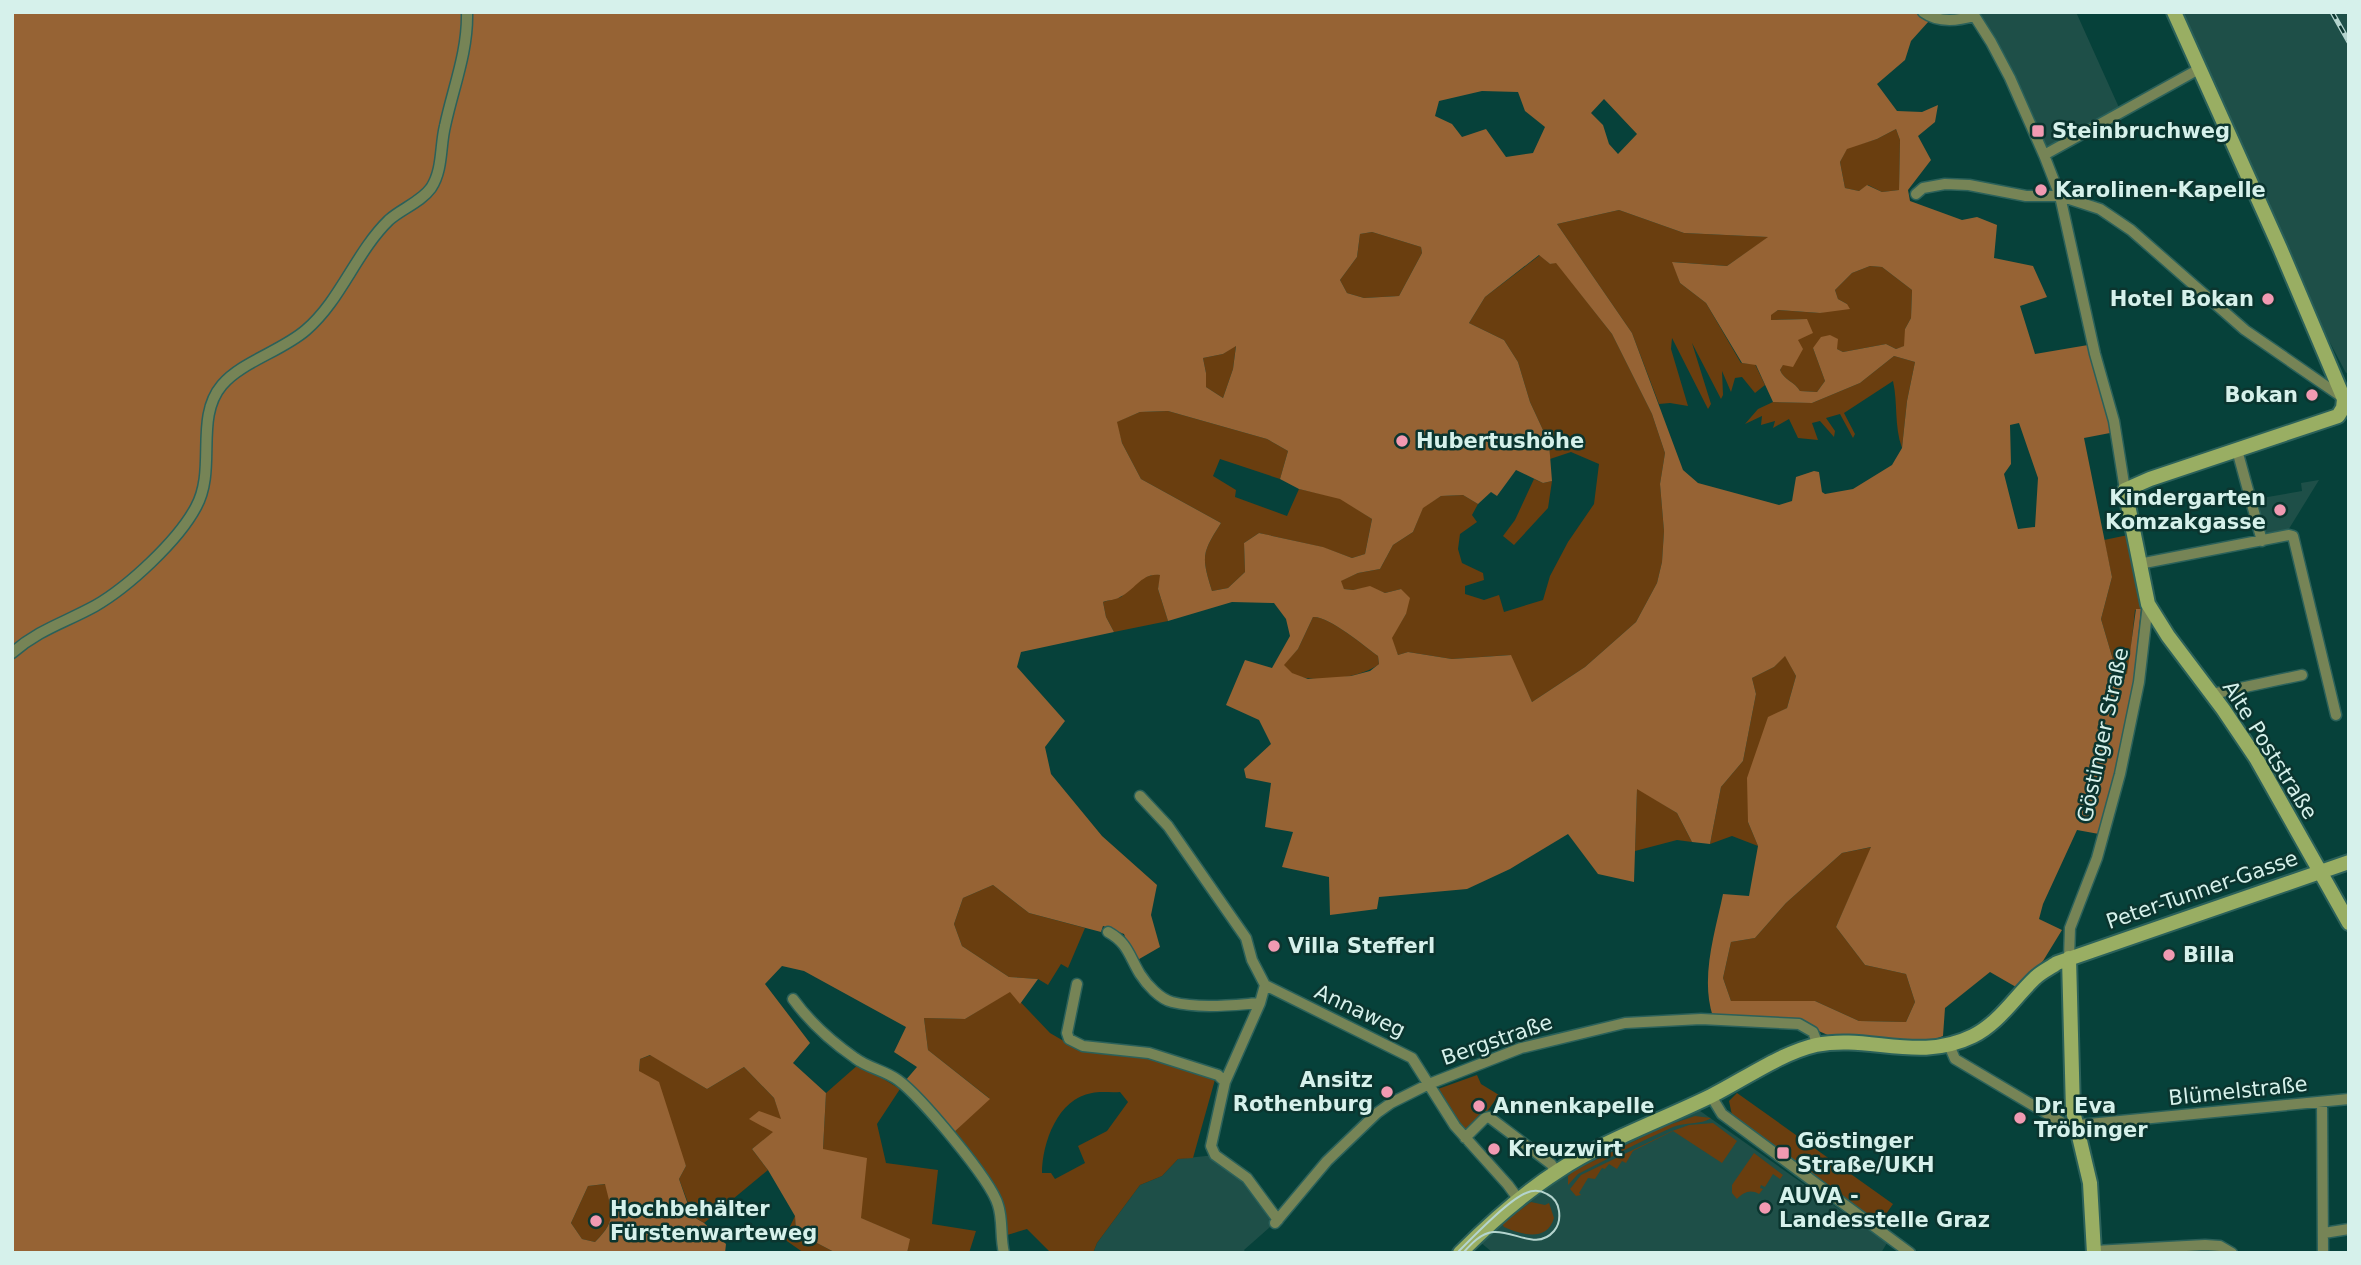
<svg xmlns="http://www.w3.org/2000/svg" width="2361" height="1265" font-family="'DejaVu Sans',sans-serif">
	<rect width="100%" height="100%" fill="#06413a"/>
	<!-- built -->
	<path fill="#1e4f48" d="M1921 12H2076L2121 112 2044 155 1991 42 1971 21Z
		M2175 12H2349V372L2346 373 2280 248Z
		M2319 480 2287 532 2267 535 2256 499 2302 491 2301 483Z
		M1696 1108 1887 1243 1881 1253H1493L1479 1241 1565 1169Z
		M1215 1155 1247 1178 1278 1220 1244 1250 1246 1253H1093L1097 1243 1140 1185 1162 1176 1178 1159Z"/>
	<!-- green -->
	<path fill="#6a3e0f" fill-rule="evenodd" d="M1896 129 1900 140 1899 190 1882 192 1868 185 1859 191 1845 188 1840 162 1847 148 1877 139Z
		M1619 210 1684 233 1769 237 1727 266 1673 262 1680 283 1706 303 1741 363 1755 364 1765 385 1755 393 1742 377 1735 378 1731 392 1722 371 1723 395 1721 399 1692 343 1711 404 1708 409 1672 338 1671 349 1688 406 1670 403 1659 404 1632 333 1557 224Z
		M1372 232 1421 247 1422 253 1399 296 1364 298 1347 293 1340 280 1357 257 1360 234Z
		M1540 255 1550 264 1556 262 1612 334 1652 414 1665 453 1660 484 1664 531 1662 562 1657 583 1636 622 1585 667 1532 702 1510 655 1452 659 1408 652 1398 655 1391 638 1406 614 1401 589 1385 593 1370 587 1353 590 1344 589 1340 581 1358 573 1380 569 1393 545 1413 532 1423 507 1441 496 1463 495 1478 504 1472 515 1477 522 1460 534 1458 549 1462 563 1483 573 1484 580 1465 586V594L1484 600 1499 595 1504 612 1543 600 1550 576 1568 542 1594 504 1599 464 1571 452 1550 459 1549 443 1530 402 1518 362 1504 340 1469 323 1485 297Z
		M1870 266 1882 267 1912 290 1911 318 1905 329V346L1896 349 1886 344 1843 352 1837 349 1813 348 1825 381 1817 392 1800 391C1795 382 1784 380 1780 370L1807 319 1771 320 1770 315 1778 310 1820 313 1847 304 1838 299 1835 290 1852 273Z
		M1236 345 1233 369 1223 398 1206 387V373L1203 358 1223 354Z
		M1894 356 1915 362 1907 401 1902 448C1894 426 1898 403 1893 381L1844 413 1855 434 1853 438 1840 414 1826 418 1835 431 1834 437 1820 421 1812 423 1818 440 1798 438 1789 419 1773 428 1775 421 1761 425 1762 416 1745 424 1758 409 1773 402 1812 403 1860 383Z
		M1168 411 1267 439 1288 451 1280 479 1220 459 1213 476 1236 490 1235 497 1287 516 1299 489 1340 498 1372 519 1365 554 1352 558 1322 547 1259 533 1244 543 1245 572 1228 588 1212 591C1201 556 1202 553 1221 523L1141 479 1122 443 1116 422 1140 412Z
		M1534 479 1543 483 1552 481 1548 508 1514 545 1503 536 1515 520Z
		M2128 535 2141 609 2135 610 2128 675 2116 670 2101 619 2112 577 2104 540Z
		M1156 574 1161 575 1158 589 1168 621 1114 632 1106 617 1103 602 1121 597 1142 578Z
		M1313 617C1329 616 1364 646 1378 656L1379 664C1362 678 1311 685 1291 673 1288 671 1286 667 1283 665L1298 649Z
		M1785 655 1796 676 1787 708 1768 718 1748 822 1758 846 1732 836 1710 844 1721 787 1743 761 1756 694 1752 678 1774 667Z
		M1637 788 1677 813 1692 842 1677 840 1635 851Z
		M1872 847 1836 927 1865 965 1906 974 1915 1002 1906 1022 1859 1021 1815 1001H1731L1723 978 1731 942 1755 938 1786 903 1842 853Z
		M993 885 1029 913 1085 928 1068 968 1061 964 1048 985 1038 979 1009 977 962 946 954 924 963 898Z
		M1010 991 1050 1033 1074 1047 1155 1056 1216 1076 1193 1158 1178 1159 1162 1176 1140 1185 1097 1243 1093 1253H1051L1027 1229 1004 1236V1210L952 1134 989 1098 928 1050 924 1018 965 1019ZM1120 1092 1128 1102 1107 1131 1078 1146 1085 1163 1055 1179 1051 1173H1042C1042 1143 1058 1098 1092 1093 1101 1091 1111 1093 1120 1092Z
		M651 1055 707 1089 744 1067 774 1098 782 1120 774 1132 752 1149 768 1170 704 1223 693 1216 679 1179 686 1166 639 1071 640 1059Z
		M859 1064 900 1089 877 1124 886 1163 938 1170 932 1224 976 1231 969 1253H907L909 1239 860 1218 823 1149 826 1093Z
		M1477 1075 1481 1084 1499 1095 1486 1113 1464 1133 1438 1089Z
		M1737 1093 1893 1204 1879 1224 1809 1174 1810 1171 1787 1155 1788 1153 1783 1150 1782 1151 1770 1143 1768 1145 1732 1115 1729 1101Z
		M1695 1116 1711 1118C1701 1125 1685 1122 1673 1127 1641 1141 1609 1158 1578 1174L1568 1185V1176L1575 1170 1663 1127Z
		M1713 1123 1737 1141 1722 1163 1673 1131 1633 1151 1626 1163 1622 1161 1617 1169 1609 1164 1605 1169 1602 1168 1595 1179 1588 1178 1579 1193 1581 1195 1576 1196 1570 1189 1581 1175 1672 1131 1689 1125Z
		M1754 1153 1783 1175 1780 1179 1773 1174 1765 1187 1761 1185 1760 1188 1763 1189 1759 1194C1750 1189 1744 1192 1737 1199L1732 1193V1185Z
		M606 1184C612 1213 617 1220 595 1242L582 1239 571 1223 588 1186Z
		M1531 1202 1545 1205 1549 1203 1554 1218C1547 1242 1522 1235 1504 1227L1502 1224Z
		M795 1216 796 1232 836 1253H804L784 1239Z"/>
	<!-- forest -->
	<path fill="#966334" fill-rule="evenodd" d="M12 12H1921L1929 21 1911 41 1905 60 1877 84 1897 111 1922 112 1938 105 1935 122 1918 136 1931 160 1908 190 1910 201 1962 220 1977 217 1997 225 1994 258 2033 266 2047 297 2020 306 2035 354 2088 345 2107 411 2110 433 2084 438 2112 577 2101 619 2116 670 2127 674 2136 609H2141L2133 689 2119 759 2099 834 2077 830 2043 904 2039 919 2062 930 2043 961 2016 987 1990 972 1945 1008 1943 1036 1922 1044 1830 1036 1796 1021 1713 1017C1700 978 1715 933 1723 894L1749 896 1758 846 1748 822 1747 778 1768 717 1787 708 1796 676 1785 656 1774 667 1752 678 1756 694 1743 761 1721 787 1710 844 1692 842 1677 813 1637 789 1634 882 1598 874 1568 834 1510 869 1467 889 1379 897 1377 909 1330 915 1329 877 1282 867 1293 832 1265 827 1271 783 1246 778 1244 769 1271 744 1259 720 1226 705 1245 660 1272 668 1290 636 1286 619 1274 603 1232 602 1168 621 1158 589 1160 575C1142 572 1135 590 1120 597 1116 600 1108 600 1103 602L1106 617 1114 632 1021 652 1017 667 1065 721 1045 747 1051 774 1102 836 1157 885 1151 915 1160 947 1134 962 1124 934 1103 926 1101 932 1029 913 993 885 963 898 954 924 962 946 1009 977 1038 979 1020 1004 1010 992 965 1019 924 1018 928 1050 990 1099 952 1134 905 1081 917 1067 894 1052 906 1027 804 971 782 966 765 984 810 1043 793 1063 826 1093 823 1149 867 1158 861 1218 910 1239 907 1253H836L796 1232 795 1216 768 1170 752 1149 773 1132 749 1119 759 1111 781 1119 774 1098 744 1067 707 1089 650 1055 640 1059 639 1071 659 1082 686 1166 679 1179 692 1216 704 1223 726 1244 725 1253H12ZM1482 91 1518 92 1525 111 1545 127 1533 153 1506 157 1486 129 1462 137 1452 124 1435 116 1439 101ZM1604 99 1637 134 1618 154 1609 144 1603 125 1591 113ZM1896 129 1900 140 1899 190 1882 192 1867 185 1859 191 1845 188 1840 162 1847 149 1877 139ZM1619 210 1684 233 1768 237 1727 266 1672 262 1680 283 1706 303 1742 363 1756 365 1773 402 1812 403 1860 383 1894 356 1915 362 1907 401 1902 448 1892 465 1853 489 1825 494 1822 492 1819 472 1814 471 1796 477 1792 501 1779 505 1698 483 1683 470 1632 333 1557 224ZM1372 232 1421 247 1422 253 1399 296 1364 298 1347 293 1340 280 1357 257 1360 234ZM1539 255 1550 264 1556 263 1612 334 1652 414 1665 453 1660 484 1664 531 1662 562 1657 583 1636 622 1585 667 1532 702 1511 655 1452 659 1408 652 1398 655 1392 638 1406 614 1410 598 1401 589 1385 593 1370 586 1353 590 1344 589 1341 581 1358 573 1380 569 1393 545 1413 532 1423 508 1441 496 1463 495 1478 504 1491 492 1497 496 1516 470 1543 483 1552 481 1549 443 1530 402 1518 362 1504 340 1469 323 1485 297ZM1870 266 1882 267 1912 290 1911 318 1905 329 1904 346 1896 349 1886 344 1843 352 1837 349 1838 339 1830 335 1821 337 1813 348 1825 381 1817 392 1800 391C1795 382 1784 380 1780 370L1783 365 1793 367 1803 349 1798 340 1813 333 1807 319 1771 320V315L1778 310 1820 313 1850 309 1847 304 1838 299 1835 290 1852 273ZM1236 346 1233 369 1223 398 1206 387V373L1203 358 1223 354ZM1168 411 1267 439 1288 451 1280 479 1299 489 1340 499 1372 519 1365 554 1352 558 1323 547 1259 533 1244 543 1245 572 1228 588 1212 591C1201 556 1202 553 1221 523L1141 479 1122 443 1117 422 1140 412ZM2019 423 2038 478 2035 527 2018 529 2004 474 2011 464 2010 425ZM1313 617C1329 616 1364 646 1378 656L1379 664 1370 671 1351 676 1308 679 1292 673 1284 665 1298 649ZM1871 847 1836 927 1865 965 1906 974 1915 1002 1906 1022 1859 1021 1815 1001H1731L1723 978 1731 942 1755 938 1786 903 1842 853ZM605 1184C612 1213 617 1220 595 1242L582 1239 571 1223 588 1186Z"/>
	<g fill="none" stroke-linecap="round" stroke-linejoin="round">
		<defs>
			<path id="street" d="M1923 12C1938 23 1957 21 1974 16
				M1972 12 1991 42 2010 78 2044 155 2060 196 2095 354 2114 421 2125 490
				M2044 155 2199 69
				M1916 194 1923 188 1945 184 1969 185 2026 196H2060L2100 209 2131 230 2245 330 2342 397
				M2237 450 2262 541
				M2139 564 2289 535 2293 536 2336 715
				M12 653C40 629 64 623 95 606 128 587 178 541 196 507 217 469 194 418 222 385 241 362 282 351 306 330 341 300 356 252 389 220 401 209 421 202 431 188 443 170 440 146 445 126 453 88 468 52 467 12
				M2212 694 2302 675
				M1140 796 1168 826 1246 938 1252 960 1265 985 1260 1003 1225 1082 1211 1146 1215 1155 1247 1178 1278 1220
				M1108 932C1128 943 1129 956 1140 974 1147 985 1160 999 1172 1002 1200 1009 1232 1005 1260 1003
				M2069 958 2070 928 2097 858 2120 774 2139 682 2148 604
				M1077 984 1067 1033 1069 1039 1083 1046 1149 1053 1218 1075 1225 1082
				M1265 985 1412 1058 1455 1126 1508 1185 1519 1200
				M793 999C809 1021 832 1042 855 1058 868 1068 884 1070 898 1080 920 1096 991 1180 998 1205 1003 1220 1000 1237 1004 1253
				M1949 1045 1955 1059 2068 1126 2349 1099
				M1711 1096 1722 1114 1910 1253
				M2322 1102 2323 1253
				M1465 1138 1485 1118 1489 1117 1551 1164 1556 1172
				M1275 1223 1327 1161 1377 1113 1391 1103 1429 1084 1521 1048 1625 1023 1701 1019 1799 1024 1813 1032 1818 1045
				M2324 1233 2349 1229
				M2094 1251 2205 1245 2220 1246 2232 1253"/>
			<path id="secondary" d="M2174 12 2280 248 2344 399 2343 408 2338 416 2150 479 2125 490 2148 604 2168 636 2223 709 2256 758 2349 923
				M2069 958 2073 1111 2090 1183 2094 1253
				M1460 1253C1490 1223 1522 1194 1558 1171 1605 1140 1660 1121 1711 1096 1743 1080 1781 1053 1816 1045 1869 1034 1918 1063 1973 1036 1999 1023 2014 998 2035 978 2041 972 2050 968 2057 963L2349 862"/>
		</defs>
		<!-- street casing -->
		<use href="#street" stroke="#2b615a" stroke-width="13"/>
		<!-- secondary casing -->
		<use href="#secondary" stroke="#2b615a" stroke-width="18"/>
		<!-- street -->
		<use href="#street" stroke="#768456" stroke-width="10"/>
		<!-- secondary -->
		<use href="#secondary" stroke="#99ae63" stroke-width="14"/>
		<!-- tram -->
		<path stroke="#b4d4ce" stroke-width="2" d="M1457 1253C1472 1238 1508 1200 1526 1193 1533 1190 1540 1190 1547 1194 1553 1197 1558 1203 1559 1211 1560 1218 1559 1225 1554 1231 1537 1251 1514 1230 1493 1232 1481 1233 1471 1244 1463 1253"/>
		<defs>
			<path id="rail" d="M2332 12 2349 42"/>
		</defs>
		<!-- rail casing -->
		<use href="#rail" stroke="#b4d4ce" stroke-width="5"/>
		<!-- rail -->
		<use href="#rail" stroke="#0b352f" stroke-width="2.5" stroke-dasharray="8" stroke-linecap="butt"/>
	</g>
	<!-- markers -->
	<g fill="#f19ab2" stroke="#0b352f" stroke-width="2.5">
		<rect x="2031" y="124" width="14" height="14" rx="3.5"/>
		<circle cx="2041" cy="190" r="7"/>
		<circle cx="2268" cy="299" r="7"/>
		<circle cx="2312" cy="395" r="7"/>
		<circle cx="1402" cy="441" r="7"/>
		<circle cx="2280" cy="510" r="7"/>
		<circle cx="1274" cy="946" r="7"/>
		<circle cx="2169" cy="955" r="7"/>
		<circle cx="1387" cy="1092" r="7"/>
		<circle cx="1479" cy="1106" r="7"/>
		<circle cx="2020" cy="1118" r="7"/>
		<circle cx="1494" cy="1149" r="7"/>
		<rect x="1776" y="1146" width="14" height="14" rx="3.5"/>
		<circle cx="1765" cy="1208" r="7"/>
		<circle cx="596" cy="1221" r="7"/>
	</g>
	<g text-anchor="middle" dominant-baseline="central" stroke-width="5" stroke-linejoin="round" paint-order="stroke">
		<!-- poi labels -->
		<g font-size="21" font-weight="bold" fill="#d6f1eb" stroke="#0b352f" text-anchor="start">
			<text x="2052" y="131">Steinbruchweg</text>
			<text x="2055" y="190">Karolinen-Kapelle</text>
			<text x="2254" y="299" text-anchor="end">Hotel Bokan</text>
			<text x="2298" y="395" text-anchor="end">Bokan</text>
			<text x="1416" y="441">Hubertushöhe</text>
			<text x="2266" y="498" text-anchor="end">Kindergarten<tspan x="2266" dy="24">Komzakgasse</tspan></text>
			<text x="1288" y="946">Villa Stefferl</text>
			<text x="2183" y="955">Billa</text>
			<text x="1373" y="1080" text-anchor="end">Ansitz<tspan x="1373" dy="24">Rothenburg</tspan></text>
			<text x="1493" y="1106">Annenkapelle</text>
			<text x="2034" y="1106">Dr. Eva<tspan x="2034" dy="24">Tröbinger</tspan></text>
			<text x="1797" y="1141">Göstinger<tspan x="1797" dy="24">Straße/UKH</tspan></text>
			<text x="1508" y="1149">Kreuzwirt</text>
			<text x="1779" y="1196">AUVA -<tspan x="1779" dy="24">Landesstelle Graz</tspan></text>
			<text x="610" y="1209">Hochbehälter<tspan x="610" dy="24">Fürstenwarteweg</tspan></text>
		</g>
		<!-- street labels -->
		<g font-size="21" fill="#d6f1eb" stroke="#0b352f">
			<text transform="translate(2103 735) rotate(-78)">Göstinger Straße</text>
			<text transform="translate(2270 750) rotate(58)">Alte Poststraße</text>
			<text transform="translate(2202 890) rotate(-19)">Peter-Tunner-Gasse</text>
			<text transform="translate(1360 1011) rotate(25)">Annaweg</text>
			<text transform="translate(1497 1040) rotate(-19)">Bergstraße</text>
			<text transform="translate(2238 1091) rotate(-6)">Blümelstraße</text>
		</g>
	</g>
	<!-- border -->
	<rect width="2361" height="1265" fill="none" stroke="#d6f1eb" stroke-width="28"/>
</svg>
